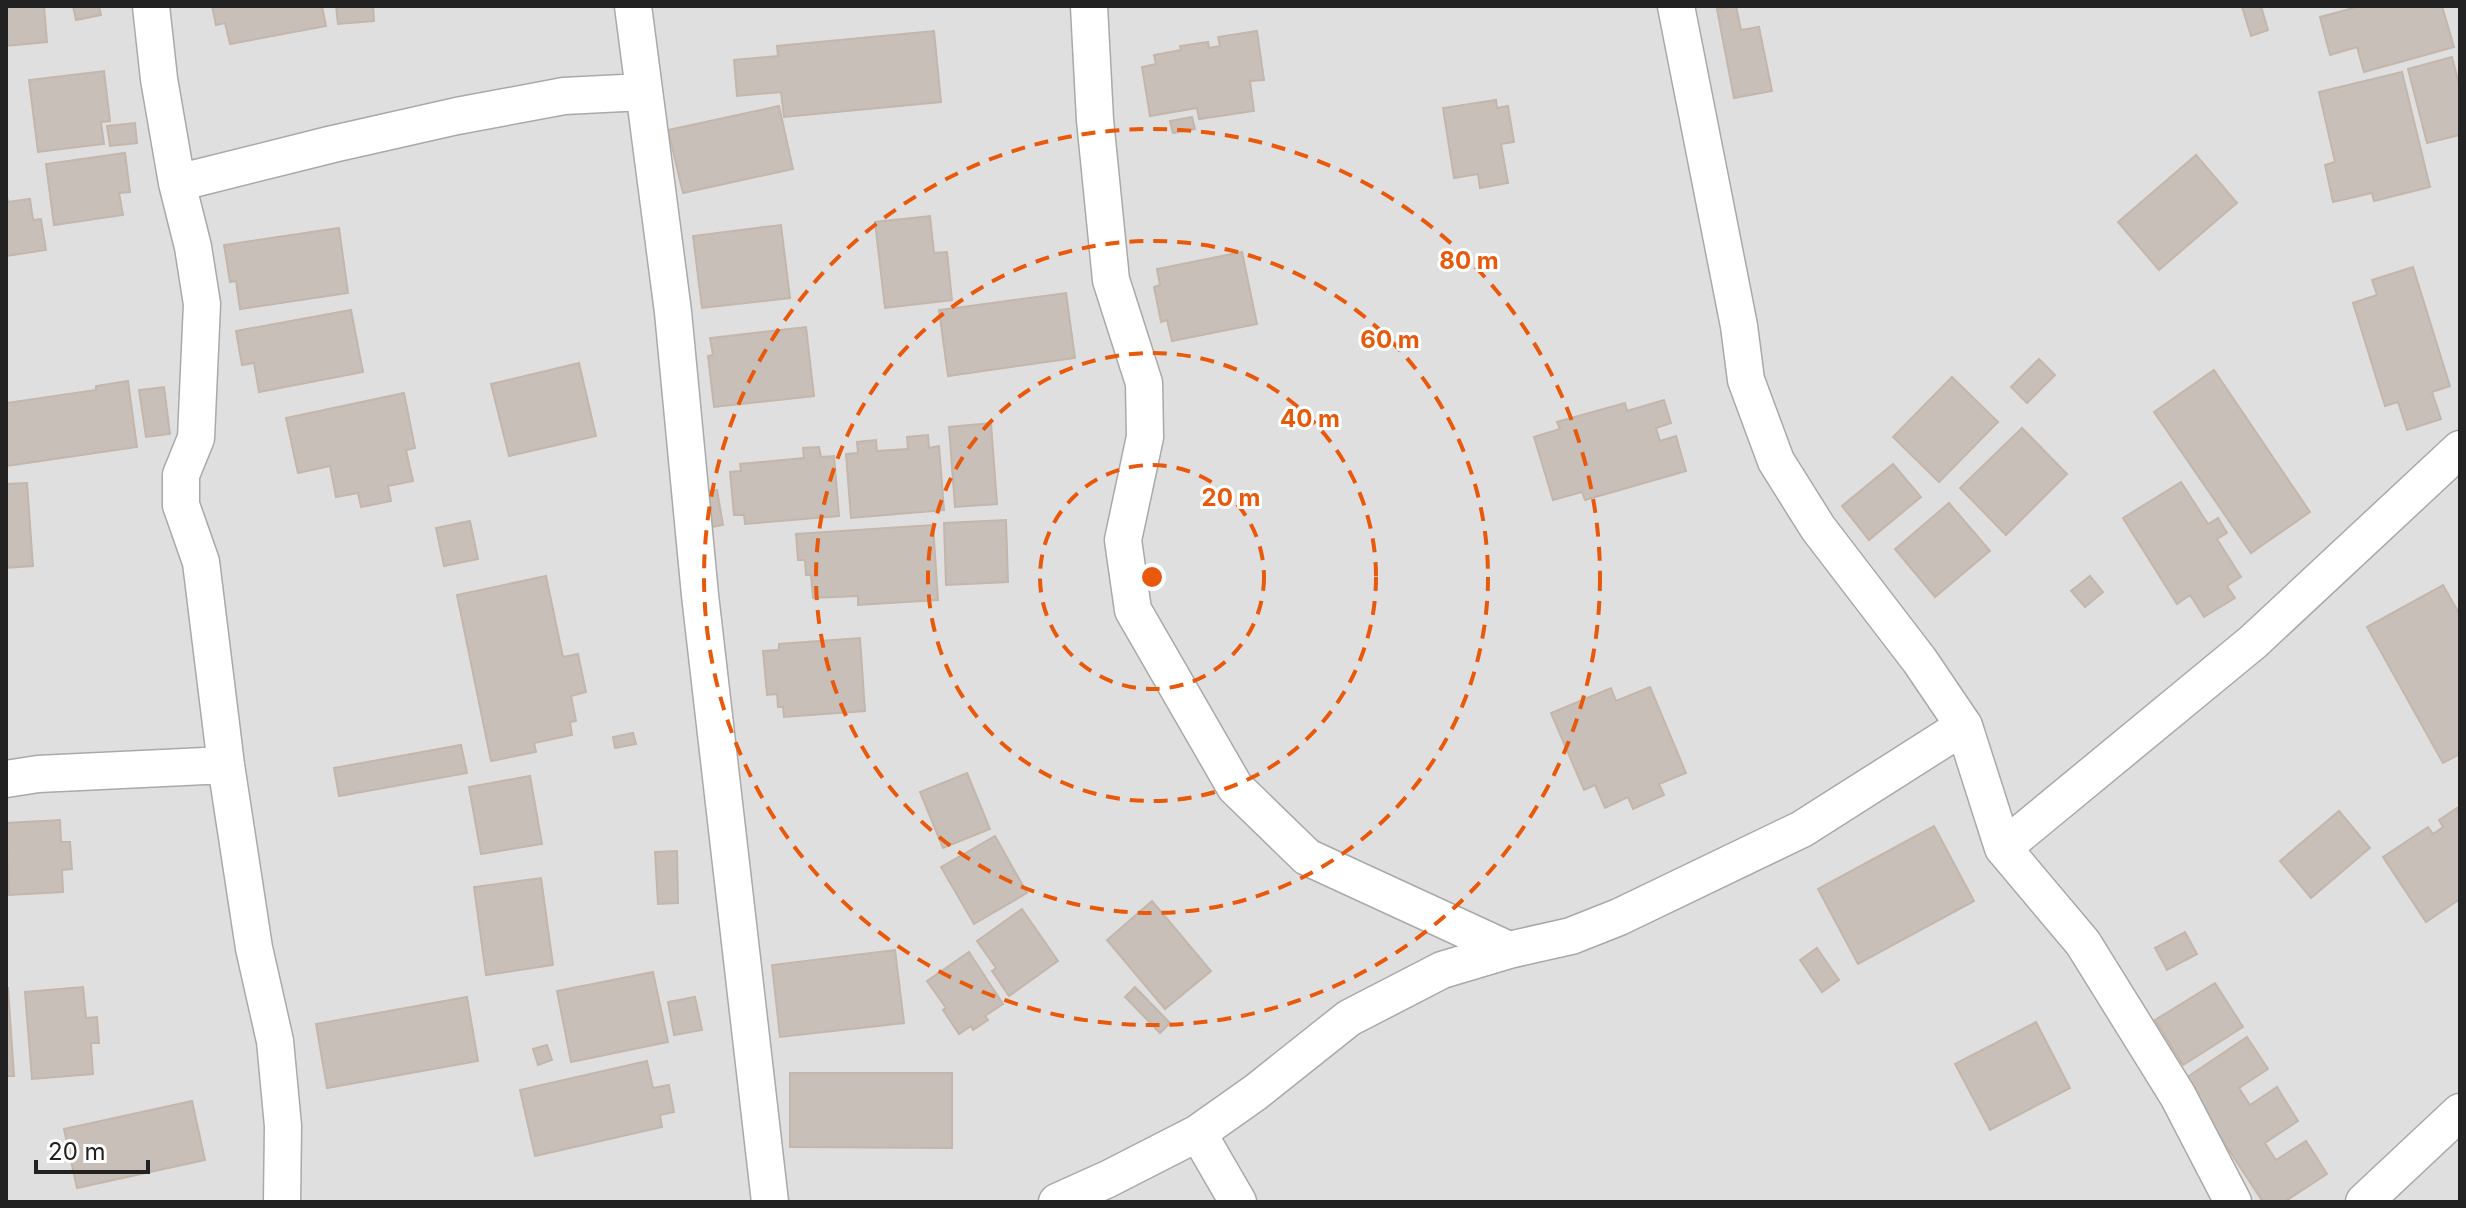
<svg xmlns="http://www.w3.org/2000/svg" width="2466" height="1208" font-family="Inter,sans-serif">
	<rect width="100%" height="100%" fill="#f2efe9"/>
	<!-- residential -->
	<path fill="#e0dfdf" d="M6 6H2460V1202H6Z"/>
	<!-- building -->
	<path fill="#c7bfb8" stroke="#c4b6ab" stroke-width="2" d="M6 6H44L47 42 6 46Z
		M73 6H99L101 15 76 20Z
		M212 6H322L326 26 230 44 225 23 216 25Z
		M336 6H373L374 21 338 24Z
		M1736 6 1741 30 1759 27 1772 91 1734 98 1717 9Z
		M2261 6 2268 30 2251 36 2242 7Z
		M2361 6H2442L2454 47 2364 72 2357 47 2330 55 2320 17Z
		M934 31 941 102 784 117 781 92 737 96 734 60 778 56 777 46Z
		M1257 31 1264 80 1250 81 1254 111 1199 119 1197 108 1150 116 1142 67 1156 64 1154 55 1181 50 1180 46 1208 42 1209 48 1220 46 1218 37Z
		M2452 57 2460 88V135L2427 143 2408 69Z
		M104 71 110 121 101 122 104 144 38 152 29 80Z
		M2402 72 2430 187 2374 201 2372 193 2333 202 2325 165 2335 162 2319 92Z
		M1496 100 1497 108 1508 106 1514 142 1501 144 1508 183 1480 188 1478 174 1454 178 1443 108Z
		M779 106 793 169 683 193 668 130Z
		M1192 117 1195 129 1173 133 1170 121Z
		M135 123 137 143 110 146 107 126Z
		M125 153 130 192 119 193 123 215 54 225 46 164Z
		M2196 155 2237 203 2159 270 2118 222Z
		M6 192 8 202 30 199 33 220 41 219 46 250 6 256Z
		M930 216 934 253 947 252 952 300 885 308 875 222Z
		M781 225 790 298 702 308 693 236Z
		M339 228 348 293 240 309 236 281 230 282 224 245Z
		M1242 252 1257 324 1172 341 1167 320 1161 322 1154 287 1160 285 1157 269Z
		M2413 267 2450 386 2432 392 2441 419 2407 430 2398 402 2385 406 2353 303 2377 295 2372 280Z
		M1066 293 1075 358 948 376 939 310Z
		M351 310 363 372 259 392 254 363 242 365 236 331Z
		M806 327 814 396 714 407 708 356 713 355 710 338Z
		M2039 359 2055 375 2027 403 2011 387Z
		M579 363 596 436 509 456 491 384Z
		M2214 370 2310 512 2251 553 2154 412Z
		M1952 377 1998 422 1939 482 1893 437Z
		M128 381 137 447 6 466V403L96 390V386Z
		M164 387 170 434 146 437 139 390Z
		M404 393 415 448 406 450 413 481 388 486 391 501 361 507 358 493 336 497 330 466 298 473 286 418Z
		M1664 400 1671 423 1656 428 1660 441 1676 436 1686 471 1585 500 1582 492 1553 500 1534 437 1560 429 1557 422 1625 403 1627 411Z
		M991 423 997 504 955 507 949 427Z
		M2022 428 2067 474 2006 535 1960 488Z
		M928 435 929 448 939 446 944 510 851 518 846 454 858 453 857 442 876 440 877 451 908 449 907 437Z
		M819 447 821 457 834 456 839 516 745 524 744 515H734L730 472 741 471 740 464 804 458 803 448Z
		M1893 464 1921 497 1869 540 1842 506Z
		M2181 482 2208 524 2218 518 2227 533 2217 539 2241 577 2227 586 2235 598 2204 617 2190 595 2177 604 2123 518Z
		M27 483 33 566 6 568V484Z
		M717 490 723 525 701 529 695 493Z
		M1949 503 1990 551 1935 597 1895 549Z
		M1006 520 1008 582 946 585 944 523Z
		M470 521 478 559 444 566 436 528Z
		M933 525 938 600 858 605V596L813 598 811 575H806L805 560H798L796 534Z
		M546 576 563 657 578 654 586 692 571 696 576 721 570 722 572 735 534 743 536 752 491 761 457 595Z
		M2090 576 2103 592 2085 607 2071 591Z
		M2443 585 2460 615V754L2443 763 2367 627Z
		M860 638 865 711 784 717 783 707H778L777 694 767 695 763 651 779 650V644Z
		M1650 687 1686 773 1659 784 1664 795 1633 809 1628 797 1605 808 1595 785 1584 790 1551 713 1611 688 1616 701Z
		M633 733 636 744 615 748 613 737Z
		M461 745 467 773 339 796 334 768Z
		M967 773 990 829 943 848 920 792Z
		M530 776 542 844 481 854 469 787Z
		M2457 808 2460 814V899L2426 922 2383 857 2428 827 2433 834 2443 827 2439 820Z
		M2339 811 2370 848 2311 898 2280 861Z
		M60 820 61 842H70L72 869 62 870 63 892 9 895 6 823Z
		M1934 826 1974 901 1858 964 1818 889Z
		M995 836 1027 893 974 924 941 867Z
		M677 851 678 903 658 904 655 852Z
		M541 878 553 965 486 975 474 887Z
		M1152 901 1211 971 1165 1009 1107 940Z
		M1022 909 1058 961 1009 996 992 971 996 968 977 941Z
		M2185 932 2197 954 2167 970 2155 948Z
		M1817 948 1839 980 1822 992 1800 960Z
		M895 950 904 1023 780 1037 772 965Z
		M969 952 1003 1004 985 1016 988 1020 973 1030 971 1026 959 1034 943 1010 946 1008 927 981Z
		M653 972 668 1042 571 1062 557 991Z
		M2215 983 2243 1027 2183 1065 2155 1020Z
		M83 987 86 1018 97 1017 99 1043H91L93 1074 32 1079 25 992Z
		M1135 987 1170 1023 1160 1033 1125 997Z
		M6 988H8L14 1076H6Z
		M467 997 478 1061 327 1088 316 1024Z
		M695 997 702 1030 674 1035 668 1002Z
		M2036 1022 2070 1088 1990 1130 1955 1064Z
		M2247 1037 2268 1069 2239 1088 2250 1105 2277 1087 2298 1121 2265 1143 2276 1160 2306 1141 2327 1174 2284 1202H2263L2183 1080Z
		M547 1045 552 1060 538 1065 533 1049Z
		M647 1061 653 1088 669 1085 674 1112 660 1115 662 1127 535 1156 520 1090Z
		M790 1073H952V1148L790 1147Z
		M192 1101 205 1160 77 1188 64 1129Z"/>
	<g fill="none" stroke-linecap="round" stroke-linejoin="round">
		<defs>
			<path id="street" d="M151 6 159 79 177 183 193 247 202 304 196 438 181 475V505L201 562 226 765 254 948 275 1041 283 1126 282 1202
				M633 6 673 312 700 595 770 1202
				M1089 6 1095 120 1111 280 1144 383 1145 437 1123 540 1133 610 1235 787 1307 857 1509 950
				M1676 6 1739 326 1746 380 1776 461 1818 528 1920 661 1964 726 2003 848 2083 943 2178 1096 2233 1202
				M177 183 333 144 457 116 564 96 643 92
				M6 779 38 774 226 765
				M2003 848 2253 642 2460 449
				M1198 1133 1238 1202
				M1057 1202 1108 1179 1198 1133 1256 1092 1349 1018 1442 970 1509 950 1571 936 1619 917 1802 829 1964 726
				M2364 1202 2460 1112"/>
		</defs>
		<!-- street casing -->
		<use href="#street" stroke="#a9a9a9" stroke-width="39"/>
		<!-- street -->
		<use href="#street" stroke="#fff" stroke-width="36"/>
	</g>
	<!-- distance rings -->
	<g fill="none" stroke="#e8590c" stroke-width="4" stroke-dasharray="14 10">
		<circle cx="1152" cy="577" r="112"/>
		<circle cx="1152" cy="577" r="224"/>
		<circle cx="1152" cy="577" r="336"/>
		<circle cx="1152" cy="577" r="448"/>
	</g>
	<circle cx="1152" cy="577" r="12" fill="#e8590c" stroke="#fff" stroke-width="4"/>
	<g font-size="24" text-anchor="middle" font-weight="bold" fill="#e8590c" stroke="#fff" stroke-width="6" stroke-linejoin="round" paint-order="stroke">
		<text x="1469" y="269">80 m</text>
		<text x="1390" y="348">60 m</text>
		<text x="1310" y="427">40 m</text>
		<text x="1231" y="506">20 m</text>
	</g>
	<!-- border -->
	<rect width="2466" height="1208" fill="none" stroke="#222222" stroke-width="16"/>
	<!-- scale -->
	<path d="M36 1160v12h112v-12" fill="none" stroke="#222222" stroke-width="4"/>
	<text x="48" y="1160" font-size="24" fill="#222222" stroke="#ffffff" stroke-width="6" paint-order="stroke">20 m</text>
</svg>
